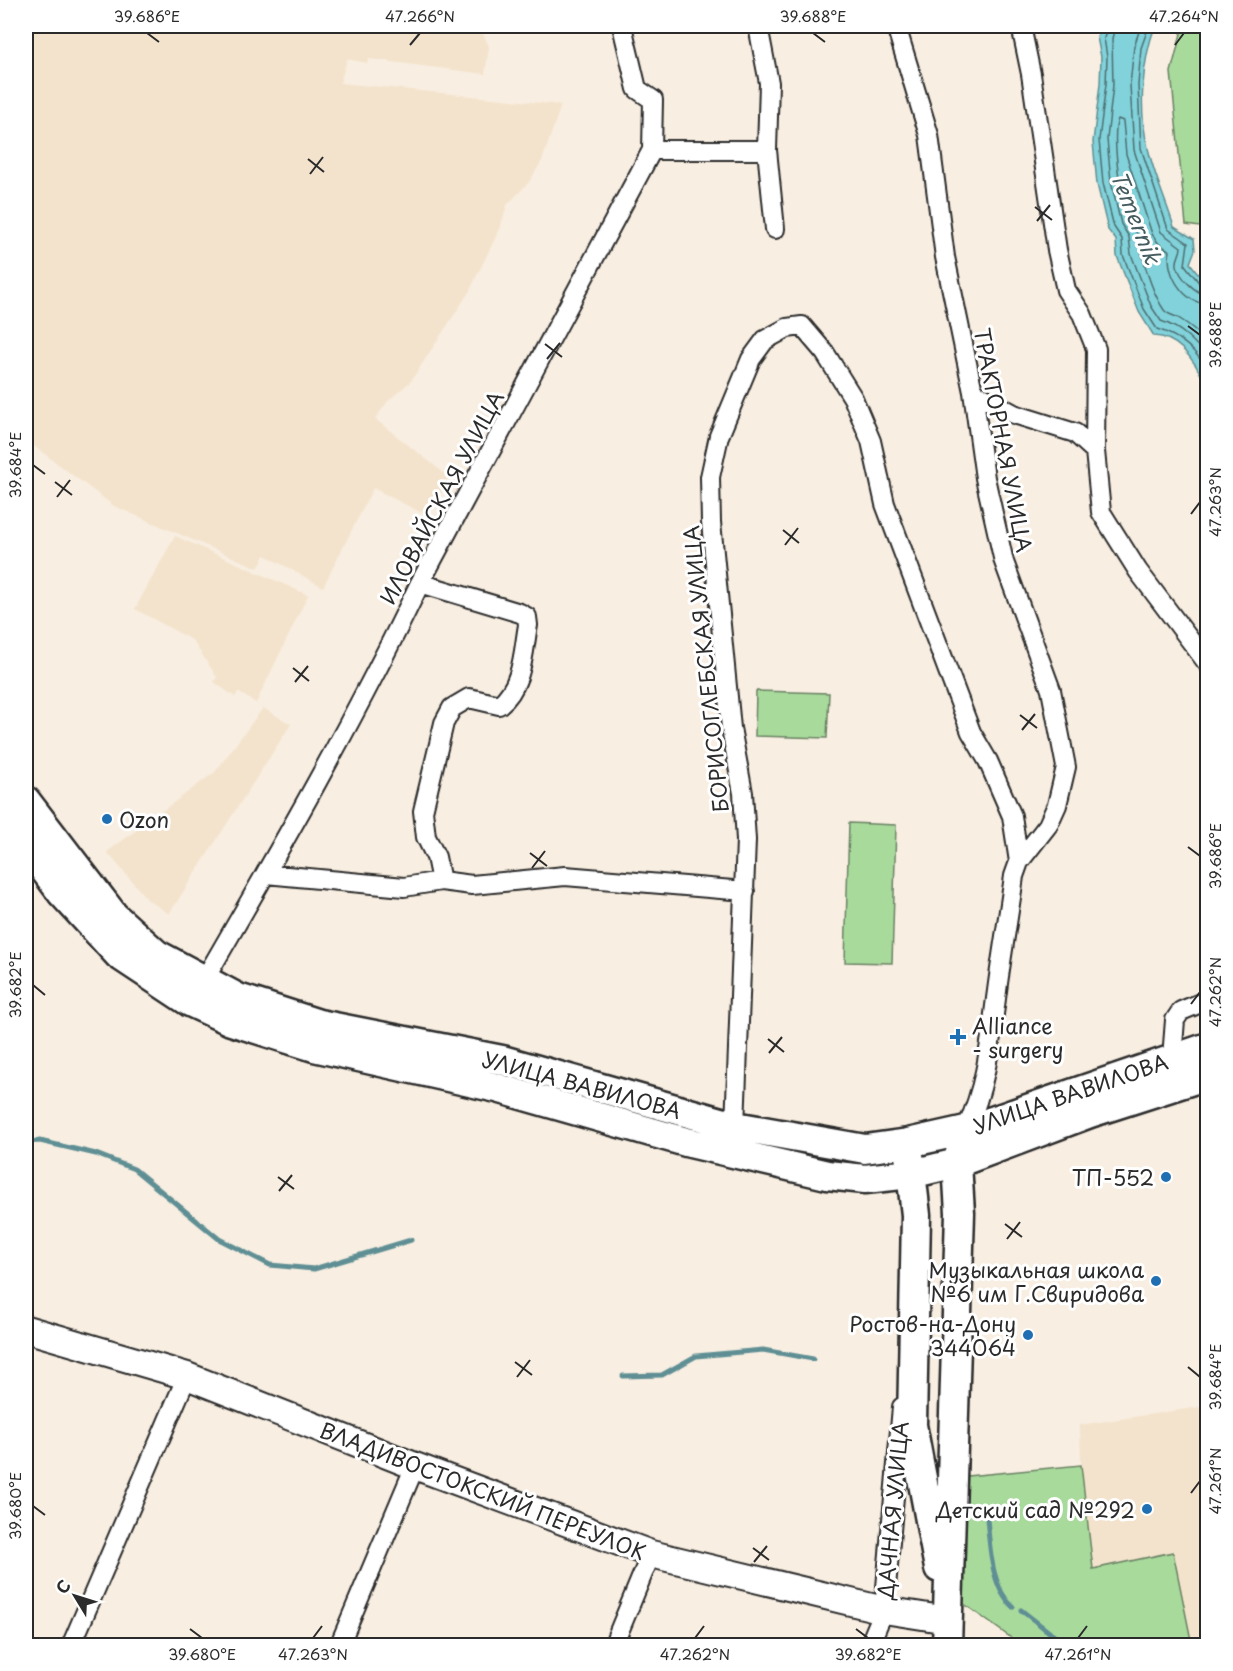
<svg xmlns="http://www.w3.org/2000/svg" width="1233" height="1671" font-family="'Playpen Sans',sans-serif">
	<rect width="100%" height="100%" fill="#f8eee1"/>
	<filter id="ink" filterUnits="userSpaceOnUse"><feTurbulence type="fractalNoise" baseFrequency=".0167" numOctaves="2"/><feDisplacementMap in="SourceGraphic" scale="12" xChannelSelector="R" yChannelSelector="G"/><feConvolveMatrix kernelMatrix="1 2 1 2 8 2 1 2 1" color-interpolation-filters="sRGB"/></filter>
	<g filter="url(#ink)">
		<!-- built -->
		<path fill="#f3e3cc" d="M26 26H480L489 47 485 74 369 59 367 63 347 59 340 83 561 105 542 161 529 182 507 205 500 228 469 292 411 381 388 401 375 419 449 477 428 516 373 488 323 587 265 555 258 568 114 506 26 440Z
			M175 536 308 595 256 703 238 692 235 697 214 682 217 677 192 640 135 609Z
			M263 708 291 724 169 914 147 899 107 852 215 772Z
			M1207 1406V1645H1192L1172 1552 1093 1569 1081 1465 1080 1425Z"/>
		<!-- green -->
		<path fill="#a8da9c" stroke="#6a8264" stroke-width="1.5" d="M1183 26H1207V228L1186 225 1171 72Z
			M756 691 829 693 827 738 755 736Z
			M849 823 896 825 892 963 845 962Z
			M1081 1465 1093 1569 1173 1552 1192 1645H1021L960 1601 967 1476Z"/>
		<!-- water -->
		<path fill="#81d2da" stroke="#5f8f94" stroke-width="1.5" d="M1103 26H1155C1142 62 1138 110 1148 148 1154 175 1166 201 1174 227L1194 239 1195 250 1190 263 1207 285V387C1197 364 1181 337 1154 336L1139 312 1117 256 1116 240 1108 230 1097 184 1093 142 1100 84 1101 57 1097 37Z"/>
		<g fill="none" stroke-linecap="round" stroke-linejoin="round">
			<!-- shore -->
			<path stroke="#4d6e71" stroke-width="1.5" d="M1108 26 1104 38 1107 57 1106 84 1099 140 1103 183 1114 227 1122 239 1123 255 1144 309 1157 329C1179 336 1197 350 1208 372
				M1115 26 1112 39 1113 85 1107 139 1111 182 1121 224 1129 237 1131 254 1151 306 1161 321C1182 328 1194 341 1208 358
				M1141 26 1134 46 1130 85 1134 150 1161 232 1181 247C1181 254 1176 258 1177 265 1179 277 1196 294 1208 295
				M1149 26 1141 48 1138 85 1141 148 1168 229 1188 243 1185 265 1201 285 1208 287
				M1208 304C1183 303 1165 273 1170 251L1159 244 1152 234 1126 154 1123 121 1118 119C1111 137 1121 201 1129 220 1132 226 1136 229 1138 236 1143 261 1150 289 1164 310 1168 315 1174 315 1180 319 1191 326 1200 333 1208 343"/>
			<!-- stream -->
			<path stroke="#5f8f94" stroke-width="5" d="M26 1142 40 1141 96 1154 134 1169 219 1239 270 1265 314 1269 411 1240
				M623 1376 662 1375 696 1356 763 1350 813 1359
				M986 1510C990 1540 989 1586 1013 1607
				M1021 1610 1067 1646"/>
			<defs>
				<path id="street" d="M758 26 769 83 767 150 775 229
					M896 26 929 135 945 257 973 392 985 478 1004 562 1051 690 1066 767 1057 805 1048 825 1019 862 1014 876C1009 914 1002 952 997 991 990 1042 988 1081 966 1130
					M1021 26 1031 74 1057 250 1066 290 1082 314 1096 349 1095 451
					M652 150H767
					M973 392 1014 414 1075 433 1095 451 1101 512 1138 571 1208 664
					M420 583 520 613 527 617 528 625C523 653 523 686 499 705L469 698 452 708 444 723 423 811 426 837 436 857 441 881
					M266 874 404 887 441 881 472 885 565 876 745 891
					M203 982C279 851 355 719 420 583L652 150 653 100 637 89 622 26
					M1172 1058 1175 1020 1181 1011 1208 1000
					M735 1126 746 840 743 793 731 728 711 522 710 477 719 436 751 359 765 340 787 328 802 326 825 353 853 398 871 441 885 504 971 732 988 761 1012 816 1019 862
					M71 1646 187 1376
					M339 1646 415 1466
					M613 1646 651 1554
					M869 1646 884 1610 902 1407"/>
				<path id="secondary" d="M26 1329 187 1376 415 1466 651 1554 884 1610 948 1620"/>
				<path id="primary" d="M26 801 114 916 156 954 238 998 319 1024 502 1060 735 1126 865 1149 908 1143 966 1130 1208 1047
					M26 845 62 893 119 955 190 1002 231 1021 314 1047 497 1088 686 1142 827 1175 865 1179 911 1174 957 1163 1090 1113 1208 1075
					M909 1155 916 1215 912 1425 939 1568
					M947 1646 960 1213 957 1163 962 1146"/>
			</defs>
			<!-- street casing -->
			<use href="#street" stroke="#2b2b2b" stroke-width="22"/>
			<!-- secondary casing -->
			<use href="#secondary" stroke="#2b2b2b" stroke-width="30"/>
			<!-- primary casing -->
			<use href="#primary" stroke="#2b2b2b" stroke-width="33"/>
			<!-- street -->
			<use href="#street" stroke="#fff" stroke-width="18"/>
			<!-- secondary -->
			<use href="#secondary" stroke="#fff" stroke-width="26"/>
			<!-- primary -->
			<use href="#primary" stroke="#fff" stroke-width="28"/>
		</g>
	</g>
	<!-- ticks -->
	<path fill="none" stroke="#2b2b2b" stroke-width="2" d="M147 33 159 42M813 33 825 42M410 45 420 33M1175 45 1184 33M308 159 324 172M310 174 323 157M1035 207 1052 220M1037 221 1050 205M1188 326 1200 335M545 344 562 357M547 359 560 343M33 465 45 474M55 482 72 495M57 497 70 480M1191 514 1200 502M783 530 799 543M785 545 798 528M293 668 309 681M295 682 308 666M1020 715 1037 728M1022 730 1035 714M1188 847 1200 856M530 853 547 866M532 868 545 851M33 985 45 995M1191 1004 1200 992M768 1039 784 1052M769 1053 782 1037M278 1177 294 1189M279 1191 292 1175M1005 1224 1022 1237M1007 1239 1020 1222M515 1362 532 1375M1188 1367 1200 1377M517 1377 530 1360M1191 1493 1200 1481M33 1506 45 1515M753 1548 769 1560M754 1562 767 1546M190 1629 202 1638M856 1629 868 1638M313 1638 322 1626M695 1638 704 1626M1078 1638 1087 1626"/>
	<!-- markers -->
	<g fill="#1f6fb2" stroke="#fff" stroke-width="2">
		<circle cx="107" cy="819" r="6"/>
		<path d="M955 1028h6v6h6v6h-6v6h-6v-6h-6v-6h6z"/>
		<circle cx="1166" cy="1177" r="6"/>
		<circle cx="1156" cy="1281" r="6"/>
		<circle cx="1028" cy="1335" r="6"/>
		<circle cx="1147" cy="1509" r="6"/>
	</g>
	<g text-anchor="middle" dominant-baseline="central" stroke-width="6" stroke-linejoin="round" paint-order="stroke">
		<!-- street labels -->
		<g font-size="21" fill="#2b2b2b" stroke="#fff">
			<text transform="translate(1004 440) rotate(79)">ТРАКТОРНАЯ УЛИЦА</text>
			<text transform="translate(441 497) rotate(-62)">ИЛОВАЙСКАЯ УЛИЦА</text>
			<text transform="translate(705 669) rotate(-96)">БОРИСОГЛЕБСКАЯ УЛИЦА</text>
			<text transform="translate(582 1084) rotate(15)">УЛИЦА ВАВИЛОВА</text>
			<text transform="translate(1070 1093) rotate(-19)">УЛИЦА ВАВИЛОВА</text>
			<text transform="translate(483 1490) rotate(21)">ВЛАДИВОСТОКСКИЙ ПЕРЕУЛОК</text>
			<text transform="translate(892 1510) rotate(-85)">ДАЧНАЯ УЛИЦА</text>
		</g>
		<!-- poi labels -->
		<g font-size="21" fill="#2b2b2b" stroke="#fff" text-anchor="end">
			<text x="119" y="819" text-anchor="start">Ozon</text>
			<text x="972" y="1025" text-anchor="start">Alliance<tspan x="972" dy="24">- surgery</tspan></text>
			<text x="1154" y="1177">ТП-552</text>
			<text x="1144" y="1269">Музыкальная школа<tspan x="1144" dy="24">№6 им Г.Свиридова</tspan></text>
			<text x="1016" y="1323">Ростов-на-Дону<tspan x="1016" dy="24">344064</tspan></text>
			<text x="1135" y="1509">Детский сад №292</text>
		</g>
		<!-- water labels -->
		<g font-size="22" font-style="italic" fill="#455d60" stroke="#fff">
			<text transform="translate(1137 217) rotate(68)">Temernik</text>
		</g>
	</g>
	<!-- margin -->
	<rect width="1233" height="1671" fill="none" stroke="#fff" stroke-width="66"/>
	<!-- north arrow -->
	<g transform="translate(75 1596) rotate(308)" stroke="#ffffff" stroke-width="4.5" paint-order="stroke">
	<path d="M0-4.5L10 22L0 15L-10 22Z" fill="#2b2b2b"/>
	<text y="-9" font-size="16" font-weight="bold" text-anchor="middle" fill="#2b2b2b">С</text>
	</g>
	<rect x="33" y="33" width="1167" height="1605" fill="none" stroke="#2b2b2b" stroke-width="2"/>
	<g font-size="15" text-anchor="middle" fill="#2b2b2b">
		<text x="147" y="22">39.686°E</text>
		<text x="420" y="22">47.266°N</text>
		<text x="813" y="22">39.688°E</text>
		<text x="1184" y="22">47.264°N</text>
		<text transform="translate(1216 335) rotate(-90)" y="5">39.688°E</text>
		<text transform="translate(16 465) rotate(-90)" y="5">39.684°E</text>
		<text transform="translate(1216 502) rotate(-90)" y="5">47.263°N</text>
		<text transform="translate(1216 856) rotate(-90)" y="5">39.686°E</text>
		<text transform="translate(16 985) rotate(-90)" y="5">39.682°E</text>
		<text transform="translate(1216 992) rotate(-90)" y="5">47.262°N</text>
		<text transform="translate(1216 1377) rotate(-90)" y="5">39.684°E</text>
		<text transform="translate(1216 1481) rotate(-90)" y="5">47.261°N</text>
		<text transform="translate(16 1506) rotate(-90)" y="5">39.680°E</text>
		<text x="202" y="1660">39.680°E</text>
		<text x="313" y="1660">47.263°N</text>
		<text x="695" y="1660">47.262°N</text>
		<text x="868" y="1660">39.682°E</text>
		<text x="1078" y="1660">47.261°N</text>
	</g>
</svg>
